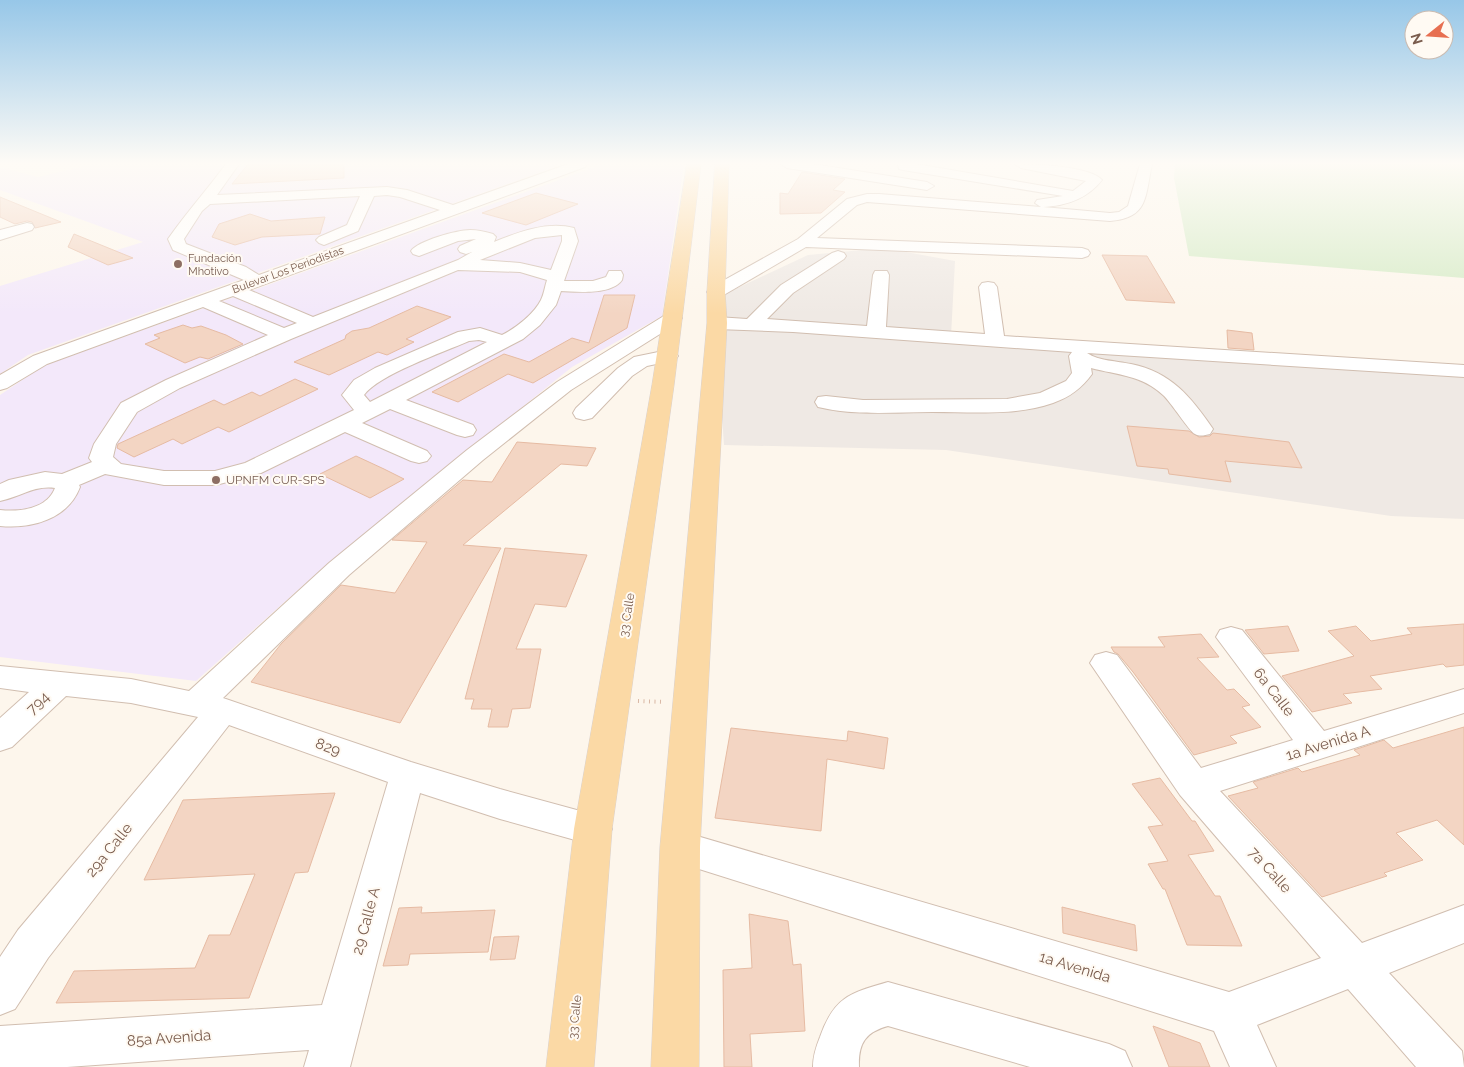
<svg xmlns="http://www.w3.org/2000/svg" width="1464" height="1067" font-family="Raleway,sans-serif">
	<rect width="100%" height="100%" fill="#fdf6ec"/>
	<!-- industrial -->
	<path fill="#efe9e4" d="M884 248 955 261 951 336 1464 372V519L1391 516 946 450 724 445 714 299 808 255Z"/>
	<!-- education -->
	<path fill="#f3e8fa" d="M93 164H563L28 355 0 374V286L143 242 0 190V167L38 177Z
		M603 164H684L662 316 572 367 326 565 196 681 0 657V395L43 366Z"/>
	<!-- green -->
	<path fill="#d8ecc9" d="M1175 164H1464V278L1189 256 1174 178Z"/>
	<!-- building -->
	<path fill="#f3d5c3" stroke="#e6bba3" d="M248 164H344V178L232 184Z
		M802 172 845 179 833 190 845 192 821 213 780 214V193L788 194Z
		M536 193 578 204 526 225 482 213Z
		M0 197 61 222 35 228 32 222 27 221 15 224 0 217Z
		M250 214 271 221 325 217 320 234 262 237 235 245 212 237 219 224Z
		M74 234 133 258 108 265 68 247Z
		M1102 255 1147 256 1175 303 1126 300Z
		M604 295H635L627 328 533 383 508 374 458 402 432 392 504 354 529 362 572 338 589 343Z
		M417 306 451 317 406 339 414 342 387 355 378 352 329 375 294 362 345 339 346 335 352 331 369 328Z
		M183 325 192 328 201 326 226 335 243 344 208 359 200 357 185 363 145 344 160 338 154 335Z
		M1227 330 1252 333 1254 350 1228 348Z
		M295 379 318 389 229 432 218 427 182 444 173 439 134 457 117 448 118 444 214 400 224 405 252 392 260 396Z
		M1127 426 1189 431 1199 437 1210 436 1213 433 1289 442 1302 468 1225 461 1231 482 1169 474 1168 469 1137 466Z
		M517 442 596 448 587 466 561 464 463 545 501 548 400 723 251 682 281 644 341 585 395 593 427 542 392 540 463 480 492 482Z
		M356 456 384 469 404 479 370 498 320 474Z
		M505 548 587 555 566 607 535 604 516 649H541L530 708 512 709 508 727H488L492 709H471L474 699H465Z
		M1464 624V665L1446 667 1443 664 1370 676 1382 689 1343 694 1352 703 1312 712 1282 676 1354 656 1328 631 1356 626 1371 641 1412 634 1407 628Z
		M1288 626 1299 651 1264 654 1245 630Z
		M1201 634 1219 657 1197 658 1227 690 1234 689 1250 705 1242 707 1261 727 1230 736 1237 743 1194 755 1133 672 1118 654 1114 652 1111 647H1165L1158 637Z
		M1464 727V845L1437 820 1396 833 1423 860 1384 873 1387 876 1322 897 1228 796 1258 788 1253 782 1298 768 1302 772 1360 755 1354 750 1384 740 1393 748Z
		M731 728 847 741 848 731 888 738 884 769 827 759 821 831 715 818Z
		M1160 778 1192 821H1195L1214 851 1188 855 1215 896H1220L1242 946 1187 945 1165 889H1163L1148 864 1168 861 1148 827 1163 825 1132 784Z
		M335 793 308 872 295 873 249 998 56 1003 74 971 195 968 209 935H230L255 874 144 880 183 800Z
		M422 907 421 913 495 910 488 952 410 954 408 965 383 966 399 908Z
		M1062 907 1135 925 1137 951 1063 933Z
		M749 914 788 921 793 965 801 964 805 1031 750 1034 752 1067H724L723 970 752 968Z
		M519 936 515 959 490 960 494 937Z
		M1153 1026 1200 1043 1210 1067H1169Z"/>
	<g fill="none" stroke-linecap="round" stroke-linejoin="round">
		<defs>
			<path id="minor" d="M226 164H239L217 195 387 187 407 190 453 205 568 164H587L585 167 249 290 313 317 458 260 472 252 466 254 460 252 458 249 460 246 476 239 458 241 419 256 413 254 411 251C418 241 457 230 470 230 478 230 486 232 493 234L496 237 494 242C519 232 547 221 574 228L578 241 564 281H593L606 277 609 271H621L623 275 622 280C612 295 577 292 561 291L556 305 540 325 523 339 406 400 473 425 476 430 473 435 465 437 457 435 390 409 362 423 427 451 431 456 427 461 419 463 411 461 345 432 261 473 216 485H164L105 474 79 485 80 487C68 519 32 529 0 526V510C20 512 47 509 55 488 34 485 20 497 0 501V484L9 480 45 472 62 474 92 462 89 458 94 444 121 403 166 380 268 335 203 307 47 364 7 388 0 390V375L33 356 244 280 173 250 168 239C186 213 207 190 226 164ZM387 195 400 197 440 210 259 275 246 267 186 244 184 239 202 211 210 204 360 196 347 225 319 237 316 240 319 243 324 245 358 231 374 196ZM562 235V241L551 270 520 263 480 260 535 238ZM458 270 520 272 547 280C545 286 544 294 541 300 534 314 516 328 502 335L480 328 458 332 375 368 354 380 342 395 354 410 245 463 215 471H164L121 464 113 457 116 444 137 412 180 388 291 339ZM233 296 297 323 284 328 219 301ZM479 340 487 342 370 402 364 395C378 375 444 352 469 341Z
				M781 164H813L927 182 934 186 927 190 787 168Z
				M898 164H916L1073 191 1086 181 1021 168 1015 164C1033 164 1090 166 1102 180 1087 199 1066 206 1043 207L1110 213 1119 212 1128 206 1140 164H1152C1145 196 1149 218 1110 221L867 202 857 205 817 238 1082 248 1088 250 1090 253 1088 256 1082 258 806 247 722 296 716 297 710 296 707 292 710 288 798 239 847 199 867 194H879L1041 207 1035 203 1037 200 1063 196 903 170 899 169Z
				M27 223 32 224 34 227 32 230 0 240V230Z
				M838 251 844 253 846 256 844 259 793 293 767 319 867 326 873 275 875 271H887L889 275 886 327 985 334 979 287 982 283 988 282 994 283 997 287 1004 336 1464 365V377L1087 353C1099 361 1117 361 1131 364 1171 372 1191 397 1213 429L1210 434C1205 435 1200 437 1195 434 1189 431 1171 402 1163 395 1142 375 1117 375 1091 368L1092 374C1082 388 1070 397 1053 403 1016 416 972 412 932 412 895 412 855 416 818 407L815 402 818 397 826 396 863 400 1007 399 1040 393 1066 381 1072 373 1069 356 1072 352 793 332 717 329 710 327 708 323 710 319 717 317 747 319 781 285 832 253Z
				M673 313 679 314 682 318 679 322 571 390 483 460 349 575 223 698 411 762 500 789 606 818 612 829 606 840 593 845 500 819 420 793 350 1067H304L309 1050 67 1067H0V1026L322 1005 388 782 229 725 48 958 15 1009 0 1015V957L18 930 198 717 131 703 66 696 12 747 0 751V718L29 692 0 688V666L131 679 189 691 329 563 467 450 557 382 667 314Z
				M668 350 675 352 678 356 675 360 647 366 632 376 592 418 584 420 576 418 573 413 576 408 618 368 634 357Z
				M1231 627 1242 630 1324 731 1464 689V713L1220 791 1362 943 1464 905V943L1389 973 1462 1051 1464 1067H1416L1348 989 1257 1025 1276 1067H1230L1214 1031 680 863 667 859 661 847 667 835 680 831 1229 992 1321 958 1180 795 1090 663 1095 655 1106 652 1117 655 1201 768 1293 740 1216 637 1220 630Z
				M888 982 1109 1044 1125 1051 1132 1067H1030L888 1026C866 1032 858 1043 859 1067H813C813 1056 816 1047 820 1037 834 997 850 993 888 982Z"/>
			<path id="major" d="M687 164H701L674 385 612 829 594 1067H546L574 829 652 385Z
				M715 164H729L725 292 727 323 700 847 699 1067H651L660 847 707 323V292Z"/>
		</defs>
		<!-- minor casing -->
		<use href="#minor" stroke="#d1beb0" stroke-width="2"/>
		<!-- major casing -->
		<use href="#major" stroke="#dad1cd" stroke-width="1"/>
		<!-- path -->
		<path stroke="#d9b8a5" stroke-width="4" stroke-dasharray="1 4.5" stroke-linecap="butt" d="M638 701 665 702"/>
		<!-- minor -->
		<use href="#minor" fill="#fff" fill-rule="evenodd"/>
		<!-- major -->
		<use href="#major" fill="#fbd9a5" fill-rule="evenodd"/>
	</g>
	<!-- sky -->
	<linearGradient id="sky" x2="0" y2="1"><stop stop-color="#97c7e8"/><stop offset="0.52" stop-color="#fefbf6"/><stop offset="1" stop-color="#fefbf6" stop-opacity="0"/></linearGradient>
	<rect width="1464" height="314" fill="url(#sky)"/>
	<!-- markers -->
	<g fill="#8d6e63" stroke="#fffaf3" stroke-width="2">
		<circle cx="178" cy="264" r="5"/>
		<circle cx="216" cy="480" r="5"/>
	</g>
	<g text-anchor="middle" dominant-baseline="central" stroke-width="4" stroke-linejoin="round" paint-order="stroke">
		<!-- far-education labels -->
		<g font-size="11" fill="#785e54" stroke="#fffaf3" text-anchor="start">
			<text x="188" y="258">Fundación<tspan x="188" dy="13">Mhotivo</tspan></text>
		</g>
		<!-- far-street labels -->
		<g font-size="11" fill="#7a5c4d" stroke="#fffaf3">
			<text transform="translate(288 270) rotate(-20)">Bulevar Los Periodistas</text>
		</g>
		<!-- education labels -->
		<g font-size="12" fill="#785e54" stroke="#fffaf3" text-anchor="start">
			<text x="226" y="480">UPNFM CUR-SPS</text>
		</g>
		<!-- street labels -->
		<g font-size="12" fill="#7a5c4d" stroke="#fffaf3">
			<text transform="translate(627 615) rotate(-81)">33 Calle</text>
			<text transform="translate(575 1017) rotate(-84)">33 Calle</text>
		</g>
		<!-- near-street labels -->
		<g font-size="15" fill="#7a5c4d" stroke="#fffaf3">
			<text transform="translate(1274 692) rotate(52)">6a Calle</text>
			<text transform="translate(38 703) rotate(-43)">794</text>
			<text transform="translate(1328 743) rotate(-17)">1a Avenida A</text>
			<text transform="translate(328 747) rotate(20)">829</text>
			<text transform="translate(109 850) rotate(-51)">29a Calle</text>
			<text transform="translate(1270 870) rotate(48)">7a Calle</text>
			<text transform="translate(366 921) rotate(-75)">29 Calle A</text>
			<text transform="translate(1075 967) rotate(17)">1a Avenida</text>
			<text transform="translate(169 1038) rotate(-4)">85a Avenida</text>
		</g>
	</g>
	<!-- north arrow -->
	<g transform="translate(1429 35) rotate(253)"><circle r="24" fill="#fffaf3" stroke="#cabbb1"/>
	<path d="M0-4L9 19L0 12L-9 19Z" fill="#e76f51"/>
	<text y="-8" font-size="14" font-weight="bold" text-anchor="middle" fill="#7a5c4d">N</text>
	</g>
</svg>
